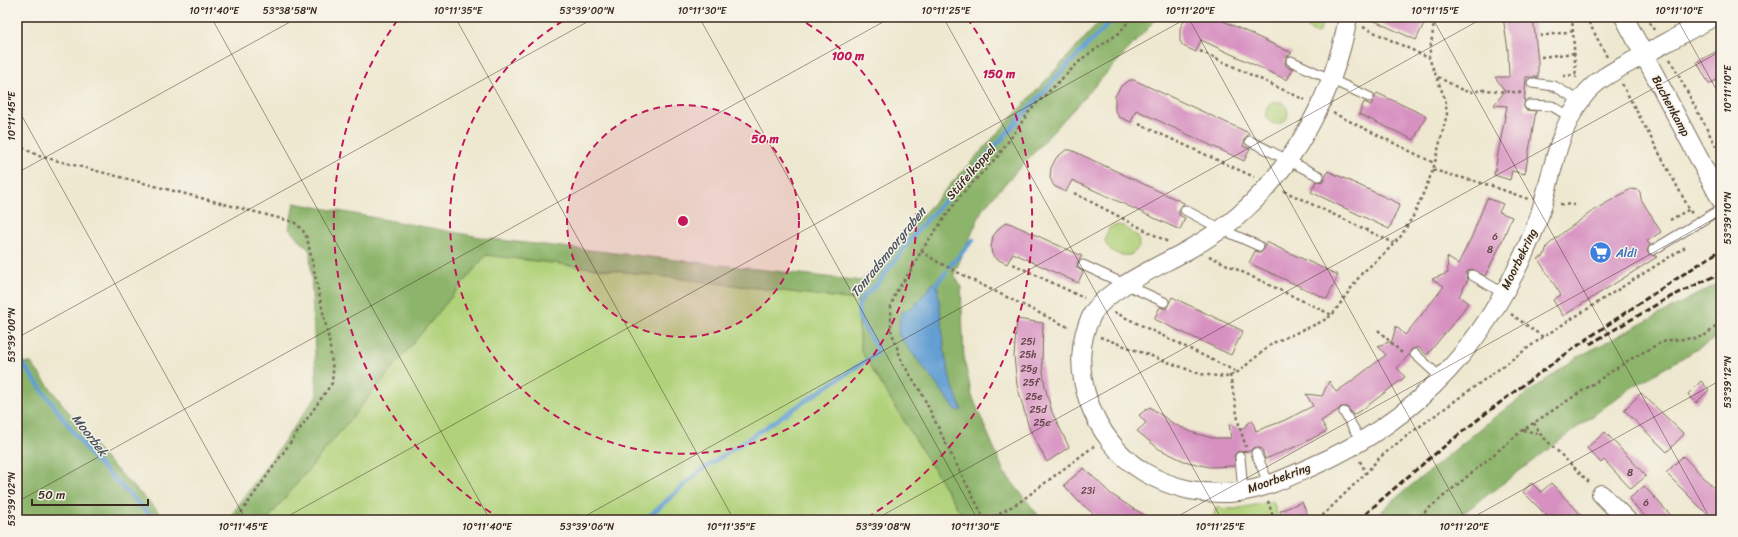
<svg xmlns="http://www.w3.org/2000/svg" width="1738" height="537" font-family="Sriracha,sans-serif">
	<rect width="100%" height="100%" fill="#f7f3e8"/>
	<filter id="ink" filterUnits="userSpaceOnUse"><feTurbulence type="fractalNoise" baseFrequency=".025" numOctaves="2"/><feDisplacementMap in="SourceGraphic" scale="8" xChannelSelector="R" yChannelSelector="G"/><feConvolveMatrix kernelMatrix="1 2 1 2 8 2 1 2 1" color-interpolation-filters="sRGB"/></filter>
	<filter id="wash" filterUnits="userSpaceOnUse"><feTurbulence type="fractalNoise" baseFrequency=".012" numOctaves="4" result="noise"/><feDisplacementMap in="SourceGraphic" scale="16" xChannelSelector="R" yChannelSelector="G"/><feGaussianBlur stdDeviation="0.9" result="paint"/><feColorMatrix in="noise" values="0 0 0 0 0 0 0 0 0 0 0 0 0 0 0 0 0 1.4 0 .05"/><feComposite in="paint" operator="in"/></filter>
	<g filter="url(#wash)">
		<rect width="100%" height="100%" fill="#eee8d0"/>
		<!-- green -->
		<path fill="#b1d27a" stroke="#767e4c" d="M1304 17H1317C1321 21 1322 26 1320 31L1316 34C1308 30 1306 26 1304 17Z
			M1266 113a11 11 0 1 1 22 0a11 11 0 1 1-22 0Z
			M1117 225 1124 226 1138 237 1139 247C1137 249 1134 253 1132 254 1122 259 1105 250 1105 239 1105 235 1108 231 1110 227Z
			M486 255 857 300 861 351 965 520H267Z
			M1273 501 1279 520H1212L1216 508 1235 509Z"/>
		<!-- forest -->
		<path fill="#8cb46a" stroke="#646f44" d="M1104 17H1158L983 208 954 274 961 287 964 359 972 396 1004 472 1042 520H965L861 351 857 300 486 255 267 520H228L317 395 310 251 289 229 294 203 491 239 862 281Z
			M1721 282V335L1626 391 1454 520H1374L1390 503 1496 416 1576 358Z
			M17 362 31 363 100 453 167 520H17Z"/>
		<!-- water -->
		<path fill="#639fd3" stroke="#4f6478" d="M933 283 936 284 938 288 945 355 951 382 962 410 957 411 899 336 898 330 901 313 914 306Z"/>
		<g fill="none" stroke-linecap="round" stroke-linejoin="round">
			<!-- stream -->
			<path stroke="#639fd3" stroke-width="4.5" d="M950 266 973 240
				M936 284 946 272
				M17 356 92 457 155 520
				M645 520 700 471 876 354 877 348 859 318 858 307 862 298 878 283 917 231 999 142 1063 70 1115 17"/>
		</g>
		<g id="blocks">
			<!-- building -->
			<path fill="#d791c1" d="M1186 17H1215L1292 53 1287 56 1285 61 1286 66 1293 69 1287 80 1201 40 1196 52 1183 46 1180 41V28Z
				M1366 17H1427L1416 40Z
				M1503 17H1533L1538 61V77H1526L1524 107 1526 110 1536 111 1525 174 1512 171 1510 180 1494 175 1507 106 1494 105 1505 91 1495 77H1509L1508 50Z
				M1721 49V78L1709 84 1697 62Z
				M1130 80H1134L1249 133 1245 139 1243 146 1250 149 1244 161 1136 110 1131 122 1119 117 1115 111V96L1121 86Z
				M1377 93 1426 116 1414 140 1359 114 1364 102 1371 105Z
				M1066 150H1071L1184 203 1179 210V215L1185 218 1180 230 1072 180 1066 192 1054 186 1050 178 1051 168 1056 158Z
				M1328 171 1400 204 1389 229 1311 192 1316 181 1323 182Z
				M1631 189 1638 190 1640 192 1641 199 1661 232 1647 241 1650 245 1647 250 1648 253 1657 257 1563 316 1553 300 1561 295 1538 259 1544 256 1547 246 1565 231 1594 210Z
				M1487 198 1503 204 1499 212 1512 217 1499 248 1485 276 1472 269 1467 272 1466 275 1468 280 1459 296 1468 303 1459 316 1427 355 1418 347 1411 350 1409 355 1397 368 1405 377 1366 407 1353 415 1347 407H1341L1338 410 1321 421 1327 431 1295 447 1265 459 1262 449 1257 447 1253 448 1250 451 1237 452 1234 456 1235 466 1209 467 1184 461 1159 449 1137 431 1146 423 1139 415 1150 407 1174 424 1194 433 1212 438H1231L1229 424 1241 430 1252 420 1256 431 1283 421 1313 406 1306 394 1322 396 1329 381 1336 392 1349 383 1386 355 1378 346 1392 341 1396 326 1405 335 1435 298 1444 286 1432 279 1448 273 1447 257 1458 264 1472 236Z
				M1007 222 1082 256 1077 263V268L1083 272 1078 283 1013 253 1007 264 995 258 992 254 991 248 993 236 1000 227Z
				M1266 242 1338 275 1327 299 1249 263 1255 251 1261 253 1264 249Z
				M1172 297 1243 331 1231 355 1154 319 1160 307 1166 309Z
				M1017 319 1043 323 1042 362 1045 387 1052 412 1069 447 1047 462 1029 428 1017 385 1014 356Z
				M1701 381 1709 390 1696 403 1688 394Z
				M1641 393 1684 434 1667 452 1624 410Z
				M1605 432 1646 476 1631 489 1604 460 1601 463 1587 448Z
				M1683 456 1721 495V520H1713L1666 473Z
				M1084 468 1111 494 1132 508 1154 520H1101L1078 501 1064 485Z
				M1531 483 1541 492 1551 483 1586 520H1551L1523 492Z
				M1644 486 1675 520H1648L1629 499Z
				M1302 502 1310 520H1284L1280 511Z"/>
		</g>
	</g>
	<g filter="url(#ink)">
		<use href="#blocks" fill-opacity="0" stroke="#7a6c5c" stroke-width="1"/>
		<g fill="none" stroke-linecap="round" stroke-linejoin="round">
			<defs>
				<path id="lane" d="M1291 61 1369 97
					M1532 83 1554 86 1580 101
					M1529 105 1552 106 1570 117
					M1250 141 1319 176
					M1185 210 1221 229 1259 246
					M1653 250 1721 209
					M1083 265 1164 302
					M1472 275 1503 293
					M1415 354 1441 378
					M1344 412 1361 441
					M1256 453 1269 485
					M1240 457 1243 491"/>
				<path id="street" d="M1348 17C1335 92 1295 166 1238 216 1222 230 1204 241 1186 251 1160 266 1108 288 1093 313 1063 366 1094 442 1144 472 1172 489 1206 496 1238 492 1264 489 1288 477 1311 467 1421 419 1491 338 1535 228 1552 184 1554 135 1583 97 1597 78 1620 68 1640 57 1664 44 1689 30 1714 17
					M1624 17 1721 200
					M1601 494 1627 520"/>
			</defs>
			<!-- lane casing -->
			<use href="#lane" stroke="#7a6c5c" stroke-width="11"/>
			<!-- street casing -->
			<use href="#street" stroke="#7a6c5c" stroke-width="20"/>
			<!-- path -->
			<path stroke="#7a6c5c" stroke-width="2.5" stroke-dasharray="3 3" stroke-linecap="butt" d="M1572 17 1576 78
				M1586 17 1607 57
				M1647 17 1654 30
				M1363 27 1429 58
				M1540 36 1574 31
				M1200 51 1305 100
				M1541 57 1575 53
				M1670 59 1721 156
				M1563 76 1576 75
				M1438 77 1464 91 1472 92 1484 90 1525 93
				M1622 84 1692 214
				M1333 113 1434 163
				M1139 124 1254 177
				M17 145 39 156 294 222 302 229 307 238 329 340 333 371 332 383 236 520
				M1433 170 1489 185 1528 199
				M1284 191 1394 243
				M1074 193 1168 242
				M1560 204 1575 205
				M1670 220 1690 209
				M921 251 936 261 980 284 1070 328
				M1209 256 1332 315
				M1013 264 1084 298
				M1114 312 1237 372
				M1511 314 1543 337
				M1378 330 1404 355
				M1100 337 1200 374 1226 377 1238 372 1273 343 1321 322 1332 315 1362 273 1384 254 1401 236 1415 213 1433 170 1447 114 1445 99 1429 58 1435 17
				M1230 375 1239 425 1246 447
				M1534 423 1540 434 1590 483
				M1523 430 1540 434
				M1360 461 1366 473
				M1268 501 1274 520
				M985 520 950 452 921 392 902 362 891 330V306L896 292 915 264 921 251 960 196 998 156 1031 109 1083 58 1119 33 1132 17
				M989 520 1021 501 1094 446
				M1318 520 1366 473 1380 457 1408 435 1543 337 1687 246
				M1415 520 1523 430 1629 360 1660 343 1670 340 1696 338 1704 336 1721 323"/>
			<!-- lane -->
			<use href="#lane" stroke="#fff" stroke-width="9"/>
			<!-- street -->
			<use href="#street" stroke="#fff" stroke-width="18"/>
			<!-- rail -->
			<path stroke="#3b2a1e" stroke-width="3" stroke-dasharray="6 3" stroke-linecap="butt" d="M1590 344 1666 299 1721 273
				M1359 520C1470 418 1594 331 1721 250"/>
		</g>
	</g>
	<!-- ticks -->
	<path fill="none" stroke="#3b2a1e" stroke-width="1" stroke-opacity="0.45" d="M211 17 490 520M455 17 734 520M699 17 978 520M943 17 1222 520M1188 17 1466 520M1432 17 1711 520M1676 17 1721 98M17 107 246 520M17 173 299 17M17 338 596 17M17 502 892 17M281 520 1189 17M578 520 1485 17M874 520 1721 51M1171 520 1721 215M1468 520 1721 380"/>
	<!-- distance rings -->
	<circle cx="683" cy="221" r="116" fill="#c2185b" fill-opacity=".12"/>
	<g fill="none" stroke="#c2185b" stroke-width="2" stroke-dasharray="7 5">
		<circle cx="683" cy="221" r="116"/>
		<path d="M796 17A233 233 0 1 1 570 17"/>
		<path d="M501 519A349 349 0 0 1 399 18M967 18A349 349 0 0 1 865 519"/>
	</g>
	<!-- icons -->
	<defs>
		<symbol id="supermarket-disc" viewBox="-11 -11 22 22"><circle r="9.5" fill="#3f7fe0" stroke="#f7f3e8"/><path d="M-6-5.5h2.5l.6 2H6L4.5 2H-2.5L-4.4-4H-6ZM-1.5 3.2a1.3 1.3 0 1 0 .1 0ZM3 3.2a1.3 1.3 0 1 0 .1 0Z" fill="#fff"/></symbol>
	</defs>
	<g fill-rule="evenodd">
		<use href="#supermarket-disc" x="1588" y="240" width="25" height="25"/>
	</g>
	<g text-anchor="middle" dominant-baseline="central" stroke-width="3" stroke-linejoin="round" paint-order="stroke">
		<!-- number labels -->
		<g font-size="10" fill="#624447">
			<text x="1495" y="237">6</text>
			<text x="1490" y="250">8</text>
			<text x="1028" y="342">25i</text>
			<text x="1028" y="355">25h</text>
			<text x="1029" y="369">25g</text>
			<text x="1031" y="383">25f</text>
			<text x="1034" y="397">25e</text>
			<text x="1038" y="410">25d</text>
			<text x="1042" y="423">25c</text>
			<text x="1630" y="473">8</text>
			<text x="1088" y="491">23i</text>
			<text x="1646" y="503">6</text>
		</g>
		<!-- street labels -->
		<g font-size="12" fill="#3b2a1e" stroke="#f7f3e8">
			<text transform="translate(1671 106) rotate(62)">Buchenkamp</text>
			<text transform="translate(971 172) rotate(-49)">Stüfelkoppel</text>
			<text transform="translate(1519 259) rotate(-64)">Moorbekring</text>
			<text transform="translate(1279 478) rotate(-20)">Moorbekring</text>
		</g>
		<!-- shop labels -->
		<g font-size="12" fill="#366cbe" stroke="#f7f3e8" text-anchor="start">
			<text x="1616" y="253">Aldi</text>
		</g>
		<!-- water labels -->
		<g font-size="13" font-style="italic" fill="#49535d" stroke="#f7f3e8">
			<text transform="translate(888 252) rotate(-51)">Tonradsmoorgraben</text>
			<text transform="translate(90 435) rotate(52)">Moorbek</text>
		</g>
	</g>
	<circle cx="683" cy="221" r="6" fill="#c2185b" stroke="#f7f3e8" stroke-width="2"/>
	<g font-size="12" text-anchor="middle" font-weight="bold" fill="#c2185b" stroke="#f7f3e8" stroke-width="3" stroke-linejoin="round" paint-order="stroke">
		<text x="848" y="60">100 m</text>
		<text x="999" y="78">150 m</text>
		<text x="765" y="143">50 m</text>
	</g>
	<!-- margin -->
	<rect width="1738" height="537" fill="none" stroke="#f7f3e8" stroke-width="44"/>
	<!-- scale -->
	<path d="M32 499v6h116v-6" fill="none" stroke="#3b2a1e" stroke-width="2"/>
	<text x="38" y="499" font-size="12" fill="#3b2a1e" stroke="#f7f3e8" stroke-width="3" paint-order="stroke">50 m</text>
	<rect x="22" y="22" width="1694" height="493" fill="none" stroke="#3b2a1e" stroke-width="1.5"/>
	<g font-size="10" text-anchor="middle" fill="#3b2a1e">
		<text x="214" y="14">10°11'40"E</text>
		<text x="290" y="14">53°38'58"N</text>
		<text x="458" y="14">10°11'35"E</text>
		<text x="587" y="14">53°39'00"N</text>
		<text x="702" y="14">10°11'30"E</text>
		<text x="946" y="14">10°11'25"E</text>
		<text x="1190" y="14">10°11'20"E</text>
		<text x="1435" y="14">10°11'15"E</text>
		<text x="1679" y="14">10°11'10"E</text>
		<text transform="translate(1727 89) rotate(-90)" y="4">10°11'10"E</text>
		<text transform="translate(11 116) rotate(-90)" y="4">10°11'45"E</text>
		<text transform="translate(1727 218) rotate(-90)" y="4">53°39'10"N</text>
		<text transform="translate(11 335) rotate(-90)" y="4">53°39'00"N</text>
		<text transform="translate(1727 382) rotate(-90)" y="4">53°39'12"N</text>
		<text transform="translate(11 499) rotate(-90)" y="4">53°39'02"N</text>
		<text x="243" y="530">10°11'45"E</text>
		<text x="487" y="530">10°11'40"E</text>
		<text x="587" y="530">53°39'06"N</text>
		<text x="731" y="530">10°11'35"E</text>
		<text x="883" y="530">53°39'08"N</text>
		<text x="975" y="530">10°11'30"E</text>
		<text x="1220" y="530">10°11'25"E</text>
		<text x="1464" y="530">10°11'20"E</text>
	</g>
</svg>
